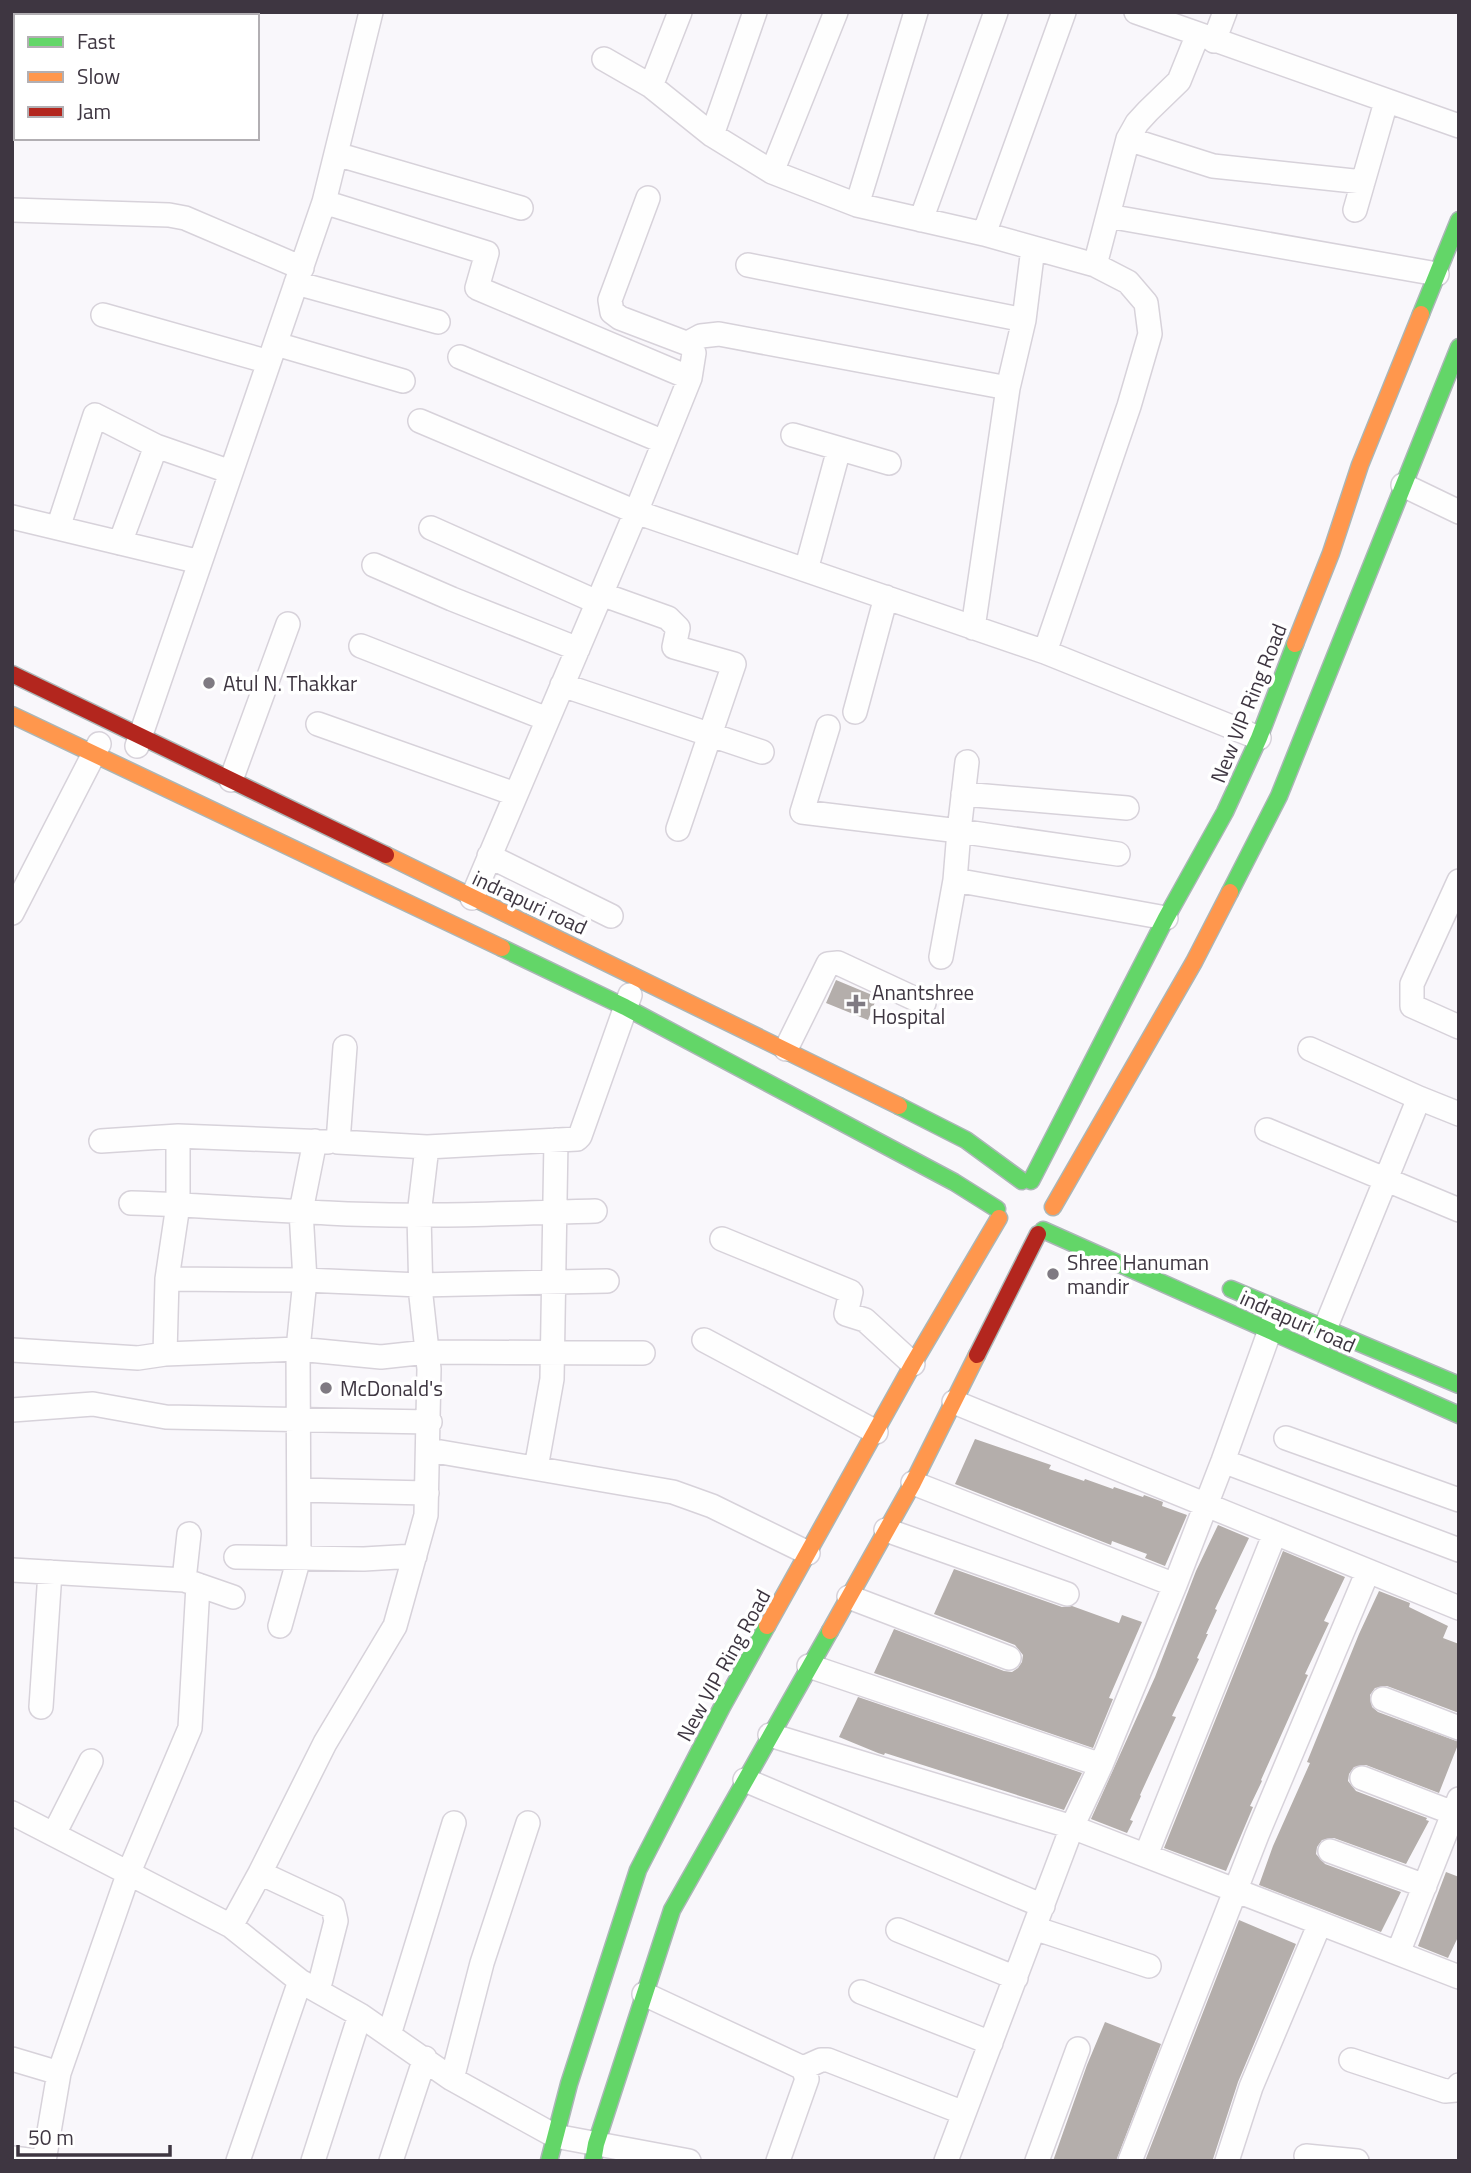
<svg xmlns="http://www.w3.org/2000/svg" width="1471" height="2173" font-family="'Titillium Web',sans-serif">
	<rect width="100%" height="100%" fill="#f9f7fb"/>
	<!-- building -->
	<path fill="#b4aeab" d="M836 980 877 997 868 1020 826 1003Z
		M975 1439 1051 1465 1049 1469 1084 1481 1085 1479 1113 1489 1114 1487 1143 1497 1144 1495 1163 1502 1162 1506 1187 1515 1165 1566 1145 1558 1147 1554 1112 1541 1111 1545 955 1484Z
		M1218 1525 1249 1538 1215 1609 1217 1610 1206 1634H1208L1197 1658 1199 1659 1172 1716 1176 1717 1140 1795 1141 1796 1130 1820 1133 1821 1127 1833 1091 1819 1155 1677 1196 1571Z
		M1283 1551 1345 1577 1324 1621 1329 1623 1305 1674 1308 1675 1261 1780 1262 1781 1250 1806 1253 1807 1226 1871 1164 1848Z
		M954 1569 1062 1607 1072 1606 1119 1623 1122 1615 1142 1622 1109 1698 1113 1699 1093 1748 874 1673 894 1629 1004 1671 1012 1672 1018 1668 1022 1662 1023 1655 1015 1645 934 1614Z
		M1379 1591 1410 1603 1409 1607 1448 1626 1443 1638 1459 1644V1713L1387 1686 1375 1688 1370 1695 1372 1707 1378 1712 1459 1742 1439 1793 1366 1765 1354 1767 1349 1774 1348 1781 1356 1791 1427 1818 1426 1820 1429 1821 1406 1864 1334 1838 1322 1840 1317 1847 1316 1854 1325 1864 1401 1892 1381 1932 1259 1885 1273 1846 1310 1763 1307 1762 1359 1634Z
		M858 1697 1082 1773 1064 1810 885 1753 884 1755 878 1753 839 1737Z
		M1446 1872 1459 1877V1935L1448 1958 1418 1946Z
		M1239 1920 1296 1944 1238 2082 1213 2159V2161H1145Z
		M1105 2022 1161 2044 1116 2161H1053L1087 2065Z"/>
	<g fill="none" stroke-linecap="round" stroke-linejoin="round">
		<defs>
			<path id="street" d="M1136 12 1459 126
				M164 16 166 12
				M1214 41 1225 12
				M604 59 651 86 712 135 772 172 857 205 984 234 1095 265 1128 282 1146 303 1150 334 1129 406 1045 652
				M651 86 680 12
				M712 135 755 12
				M1128 139 1213 166 1363 182
				M336 154 521 208
				M772 172 836 12
				M324 202 487 253 477 288 690 378
				M857 205 916 12
				M12 210 169 215 185 218 302 268
				M1355 210 1386 102
				M1108 216 1437 274
				M921 220 996 12
				M984 234 1064 12
				M748 265 1024 320 1008 388
				M1095 265 1128 139 1137 123 1148 111 1179 81 1198 34
				M296 283 438 322
				M103 315 269 362
				M1024 320 1033 248
				M688 343 701 336 719 334 1008 388 973 628
				M276 344 403 381
				M460 357 664 442
				M420 421 636 512 1045 652 1259 738
				M793 435 889 463
				M1403 485 1459 512
				M12 517 200 562
				M58 528 95 415 156 446
				M431 528 597 602
				M120 543 156 446 231 472
				M374 565 452 599 578 649
				M806 570 839 449
				M601 594 668 618 678 628 674 647 734 664 678 829
				M361 646 547 719
				M562 685 762 752
				M855 712 886 597
				M318 724 515 794
				M828 727 802 812 959 831 955 880 1166 918
				M137 746 324 202 371 12
				M967 762 959 831 1118 854
				M231 780 288 624
				M963 794 1127 808
				M489 856 611 916
				M1459 881 1412 984V1006L1459 1027
				M472 898 636 512 690 378 694 353 691 345 620 318 612 312 610 300 648 198
				M12 913 99 744
				M941 957 955 880
				M786 1049 828 964 838 963 924 1003
				M1310 1049 1419 1098
				M1267 1130 1459 1210
				M101 1141 178 1136 328 1142
				M315 1141 301 1211 305 1280 420 1285 607 1281
				M427 1147 577 1139 580 1136 630 995
				M131 1203C197 1205 262 1210 328 1213 417 1218 506 1213 595 1211
				M722 1239 851 1292 846 1314 865 1320 913 1364
				M167 1279 305 1280 298 1349 165 1354 167 1279 178 1205V1136
				M704 1340 876 1432
				M1320 1341 1419 1098 1459 1114
				M12 1350 138 1358 165 1354
				M954 1402 1459 1608
				M12 1410 93 1404 166 1417 430 1422
				M1286 1438 1459 1500
				M429 1450 673 1492 712 1506 808 1553
				M1223 1461 1459 1550
				M536 1468 552 1379 556 1140
				M913 1483 1175 1585
				M299 1490 427 1493
				M886 1530 1067 1594
				M236 1557 364 1559 415 1556
				M12 1570 184 1580 233 1597
				M184 1580 189 1534
				M849 1597 1009 1658
				M280 1626 299 1558 298 1349 381 1357 427 1352 643 1353
				M809 1666 1101 1765
				M1383 1699 1459 1728
				M41 1707 50 1572
				M770 1735 1072 1827 1459 1977
				M1362 1778 1453 1813
				M745 1780 1043 1906
				M12 1813 231 1926 300 1981 360 2015 452 2079 555 2136 689 2161
				M54 1834 91 1761
				M1330 1851 1425 1886
				M1146 1855 1275 1533
				M260 1873 333 1907 336 1921 318 1991
				M231 1926 260 1873 325 1743 395 1626 426 1515 429 1369 421 1296 419 1215 427 1147 338 1142 345 1047
				M1034 1928 1149 1966
				M898 1930 1016 1978
				M1398 1953 1459 1799
				M861 1992 991 2043
				M644 1994 803 2068 807 2079 778 2161
				M389 2035 454 1823
				M12 2059 59 2073 44 2161
				M1351 2060 1445 2091 1456 2090 1459 2085
				M803 2068 821 2060H828L964 2113
				M59 2073 129 1872 190 1728 198 1585
				M452 2079 482 1963 528 1823
				M1306 2156 1357 2161
				M12 2158 37 2161
				M238 2161 300 1981
				M313 2161 360 2015
				M391 2161 425 2058
				M946 2161 1072 1827 1101 1765 1175 1585 1223 1461 1274 1319
				M1037 2161 1078 2049
				M1130 2161 1257 1835 1368 1571
				M1227 2161 1251 2087 1320 1923"/>
			<path id="fast" d="M1421 314 1459 220
				M1230 892 1279 796 1459 347
				M502 948 625 1007 954 1182 997 1209
				M899 1106 966 1140 1022 1181
				M1031 1181 1166 918 1225 812 1259 738 1295 644
				M1043 1230 1459 1415
				M1231 1289 1459 1385
				M549 2161 569 2084 638 1870 722 1707 767 1626
				M593 2161 596 2144 672 1910 830 1631"/>
			<path id="slow" d="M1295 644 1331 553 1360 465 1421 314
				M12 715 502 948
				M386 855 899 1106
				M1053 1207 1194 962 1230 892
				M767 1626 913 1364 999 1218
				M830 1631 913 1483 977 1355"/>
			<path id="jam" d="M12 674 386 855
				M977 1355 1038 1234"/>
		</defs>
		<!-- street casing -->
		<use href="#street" stroke="#d7d2da" stroke-width="26"/>
		<!-- fast casing -->
		<use href="#fast" stroke="#abb6b6" stroke-width="19"/>
		<!-- slow casing -->
		<use href="#slow" stroke="#abb6b6" stroke-width="19"/>
		<!-- jam casing -->
		<use href="#jam" stroke="#abb6b6" stroke-width="19"/>
		<!-- street -->
		<use href="#street" stroke="#fefefe" stroke-width="23"/>
		<!-- fast -->
		<use href="#fast" stroke="#63d668" stroke-width="16"/>
		<!-- slow -->
		<use href="#slow" stroke="#ff974d" stroke-width="16"/>
		<!-- jam -->
		<use href="#jam" stroke="#b3261e" stroke-width="16"/>
	</g>
	<!-- markers -->
	<g fill="#7f7a82" stroke="#fff" stroke-width="2.5">
		<circle cx="209" cy="683" r="7"/>
		<path d="M852.5 993.5h7v7h7v7h-7v7h-7v-7h-7v-7h7z"/>
		<circle cx="1053" cy="1274" r="7"/>
		<circle cx="326" cy="1388" r="7"/>
	</g>
	<g text-anchor="middle" dominant-baseline="central" stroke-width="7" stroke-linejoin="round" paint-order="stroke">
		<!-- poi labels -->
		<g font-size="21" fill="#3e3641" stroke="#fff" text-anchor="start">
			<text x="223" y="683">Atul N. Thakkar</text>
			<text x="872" y="992">Anantshree<tspan x="872" dy="24">Hospital</tspan></text>
			<text x="1067" y="1262">Shree Hanuman<tspan x="1067" dy="24">mandir</tspan></text>
			<text x="340" y="1388">McDonald's</text>
		</g>
		<!-- street labels -->
		<g font-size="21" fill="#3e3641" stroke="#fff">
			<text transform="translate(1248 703) rotate(-68)">New VIP Ring Road</text>
			<text transform="translate(530 902) rotate(25)">indrapuri road</text>
			<text transform="translate(1298 1321) rotate(24)">indrapuri road</text>
			<text transform="translate(723 1665) rotate(-61)">New VIP Ring Road</text>
		</g>
	</g>
	<!-- border -->
	<rect width="1471" height="2173" fill="none" stroke="#3e3641" stroke-width="28"/>
	<!-- legend -->
	<rect x="14" y="14" width="245" height="126" fill="#ffffff" stroke="#b2afb3" stroke-width="2"/>
	<rect x="28" y="37" width="35" height="10" fill="#63d668" stroke="#b2afb3" stroke-width="2"/>
	<text x="77" y="49" font-size="21" fill="#3e3641">Fast</text>
	<rect x="28" y="72" width="35" height="10" fill="#ff974d" stroke="#b2afb3" stroke-width="2"/>
	<text x="77" y="84" font-size="21" fill="#3e3641">Slow</text>
	<rect x="28" y="107" width="35" height="10" fill="#b3261e" stroke="#b2afb3" stroke-width="2"/>
	<text x="77" y="119" font-size="21" fill="#3e3641">Jam</text>
	<!-- scale -->
	<path d="M18 2145v10h152v-10" fill="none" stroke="#3e3641" stroke-width="3.5"/>
	<text x="28" y="2145" font-size="21" fill="#3e3641" stroke="#ffffff" stroke-width="5" paint-order="stroke">50 m</text>
</svg>
